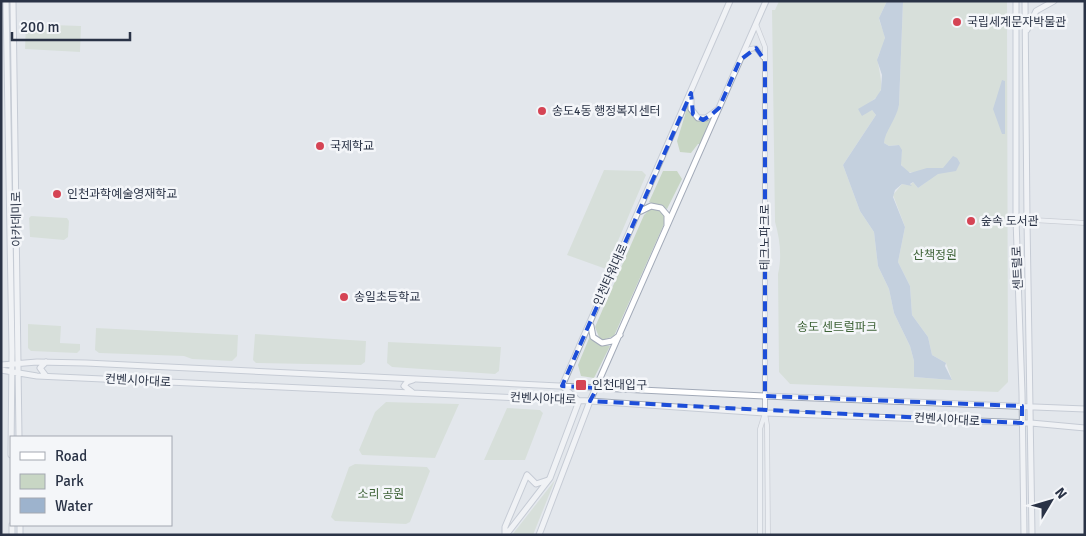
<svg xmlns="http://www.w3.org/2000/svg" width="1086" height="536" font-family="Signika,'Noto Sans KR',sans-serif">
	<rect width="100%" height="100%" fill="#e3e7ec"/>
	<!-- green -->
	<path fill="#c8d6c4" d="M779 1H887L879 18C880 25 885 32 885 40 884 48 876 55 878 62 883 93 886 93 858 110H872L876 115 843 165 860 211 874 232 878 266 889 289 894 313 910 346 914 361V377L952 380 946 363 932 355 928 337 912 315 910 286 898 262 905 227 893 195 902 184 910 185 913 182 918 188 929 180V168L916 173 907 172 900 163 902 152 899 145 889 146 884 143C884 129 895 119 899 105L903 1H1007L1008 382 998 392 790 384 779 372 778 274C782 257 780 239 775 222L772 10H775Z
		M26 24 81 26 80 52 25 49Z
		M688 105C689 120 703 125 714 116L701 144H698L691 153 680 152 677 141Z
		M604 170 642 171 646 175 606 269 567 255Z
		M663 171H677L682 179 667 209 649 202Z
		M656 208 665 215 664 224 614 336 603 340 599 337 595 327 644 215 650 209Z
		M31 216 67 218 69 221 68 237 64 240 30 237 29 218Z
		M28 324 61 326 60 343 80 344V350L77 353 31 351 28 348Z
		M96 328 238 335 237 356 232 361 192 359 184 356 99 353 95 350Z
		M255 334 366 341 365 362 361 365 256 363 253 360Z
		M590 336 596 343 610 346 594 378 581 376 578 365Z
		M388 342 501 347 499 371 495 374 392 367 387 363Z
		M386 402 459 404 435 458 362 455 359 450 375 412Z
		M507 408 540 410 543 413 525 460H484Z
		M355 464 427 467 430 471 410 522 406 524 335 521 331 517 349 467Z
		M555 480 533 535H512Z"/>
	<!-- water -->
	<path fill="#9db3cd" d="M887 1H903L899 105C896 120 885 131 884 143L889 146 899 145 902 150 901 165 910 173 927 168H943L953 156 957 158 960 163 956 171 938 174 918 188 913 182 910 184 912 186 902 184 895 190 893 197 905 227 898 262 910 286 912 315 928 337 932 355 946 363 945 366 952 380 914 377V361L910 346 894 313 889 289 878 266 874 232 860 211 843 165 876 115 872 110 862 116 858 109 875 99 881 90 882 75 877 60 885 38 879 18Z
		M1002 80 1005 81V134H1002L993 109Z"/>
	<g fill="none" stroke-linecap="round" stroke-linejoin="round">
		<defs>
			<path id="minor" d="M756 24 765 47V413L767 425 768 535
				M743 56 750 49 756 48 763 57
				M1016 219 1085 223
				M760 535V429L765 413"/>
			<path id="major" d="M6 1 12 352 11 455
				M13 1 19 437
				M1016 1V219L1022 393 1024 535
				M1025 1 1027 220 1032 535
				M1027 30 1036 11 1054 1
				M691 99V109L698 118H706L717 110
				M641 211 651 206 661 208 667 215V225
				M591 326 593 337 602 343 612 341 620 335
				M46 362 40 368 46 376
				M1 365 37 362 86 363 765 396 1085 409
				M1 370 37 376 590 401 765 413 1031 423 1085 428
				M412 392 404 386 407 382 413 380
				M527 475 536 484 548 480
				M12 525V535
				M20 525V535
				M505 535V527L527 475
				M506 535 550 478 579 401 562 386 730 1
				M539 535 590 401 766 1"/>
		</defs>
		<!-- minor casing -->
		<use href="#minor" stroke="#acb1ba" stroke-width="5.5"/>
		<!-- major casing -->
		<use href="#major" stroke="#a2aab8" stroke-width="7"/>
		<!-- minor -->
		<use href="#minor" stroke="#f7f8fa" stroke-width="4"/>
		<!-- major -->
		<use href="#major" stroke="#fff" stroke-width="5"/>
	</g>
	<!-- marked area -->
	<path d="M0 0H1086V536H0ZM756 48 765 61V396L1022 406V423L590 401 597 388 562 386 691 93 693 114 703 120 711 115 719 108 740 60Z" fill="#e3e7ec" fill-opacity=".55" fill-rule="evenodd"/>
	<path fill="none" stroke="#1d4ed8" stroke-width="4" stroke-dasharray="10 6" stroke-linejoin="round" d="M756 48 765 61V396L1022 406V423L590 401 597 388 562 386 691 93 693 114 703 120 711 115 719 108 740 60Z"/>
	<!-- markers -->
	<g fill="#d54454" stroke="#f4f6f9" stroke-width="2">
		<circle cx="957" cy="22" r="5"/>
		<circle cx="542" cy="111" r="5"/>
		<circle cx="320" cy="146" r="5"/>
		<circle cx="57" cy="194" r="5"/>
		<circle cx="971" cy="221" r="5"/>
		<circle cx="344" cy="297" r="5"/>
		<rect x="575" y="379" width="12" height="12" rx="2.5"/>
	</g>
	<g text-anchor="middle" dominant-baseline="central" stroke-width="5" stroke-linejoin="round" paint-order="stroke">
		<!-- poi labels -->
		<g font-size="12" fill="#2a3346" stroke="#f4f6f9" text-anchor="start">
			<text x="967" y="22">국립세계문자박물관</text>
			<text x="552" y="111">송도4동 행정복지센터</text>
			<text x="330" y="146">국제학교</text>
			<text x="67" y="194">인천과학예술영재학교</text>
			<text x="981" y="221">숲속 도서관</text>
			<text x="354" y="297">송일초등학교</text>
			<text x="592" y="385">인천대입구</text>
		</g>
		<!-- street labels -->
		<g font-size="12" fill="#2a3346" stroke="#f4f6f9">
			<text transform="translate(17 219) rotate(-91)">아카데미로</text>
			<text transform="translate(765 237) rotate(-90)">테크노파크로</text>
			<text transform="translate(1018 268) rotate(-92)">센트럴로</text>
			<text transform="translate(611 275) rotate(-66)">인천타워대로</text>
			<text transform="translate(138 381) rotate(3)">컨벤시아대로</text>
			<text transform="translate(543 399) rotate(2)">컨벤시아대로</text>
			<text transform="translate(947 420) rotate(3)">컨벤시아대로</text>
		</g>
		<!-- park labels -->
		<g font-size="12" fill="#3d6236" stroke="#f4f6f9">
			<text x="935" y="255">산책정원</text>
			<text x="837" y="327">송도 센트럴파크</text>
			<text x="381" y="494">소리 공원</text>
		</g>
	</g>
	<!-- border -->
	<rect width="1086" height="536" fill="none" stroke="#2a3346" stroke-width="5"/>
	<!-- legend -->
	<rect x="10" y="436" width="162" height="90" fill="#f4f6f9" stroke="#a3a8b1"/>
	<rect x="20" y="452" width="25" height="8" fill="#ffffff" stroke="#a3a8b1"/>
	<text x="55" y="461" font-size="15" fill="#2a3346">Road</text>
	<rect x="20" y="474" width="25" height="15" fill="#c8d6c4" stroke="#a3a8b1"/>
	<text x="55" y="486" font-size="15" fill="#2a3346">Park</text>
	<rect x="20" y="498" width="25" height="15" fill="#9db3cd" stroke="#a3a8b1"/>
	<text x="55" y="511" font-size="15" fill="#2a3346">Water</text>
	<!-- north arrow -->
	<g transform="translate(1051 501) rotate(52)" stroke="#f4f6f9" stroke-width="4" paint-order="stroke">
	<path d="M0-4L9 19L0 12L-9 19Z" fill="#2a3346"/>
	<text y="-8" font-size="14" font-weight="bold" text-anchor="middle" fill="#2a3346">N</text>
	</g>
	<!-- scale -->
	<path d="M12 32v8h118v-8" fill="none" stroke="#2a3346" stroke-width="2.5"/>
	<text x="20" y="32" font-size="15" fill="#2a3346" stroke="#f4f6f9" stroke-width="4" paint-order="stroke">200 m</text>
</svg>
